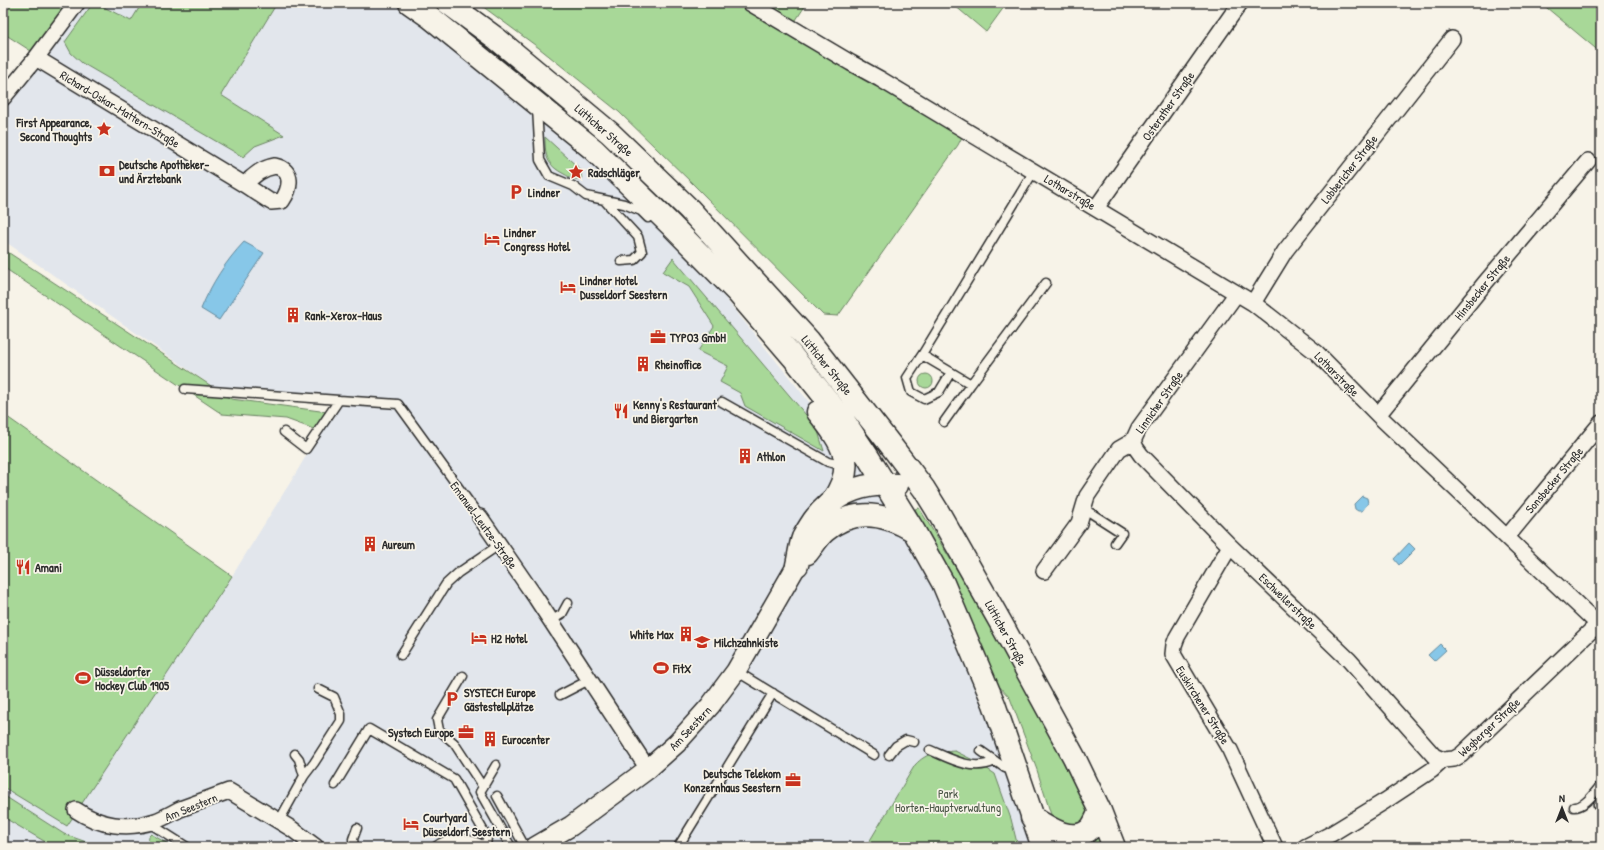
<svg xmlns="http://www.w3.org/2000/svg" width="1604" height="850" font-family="'Patrick Hand',sans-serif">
	<rect width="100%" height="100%" fill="#f7f3e8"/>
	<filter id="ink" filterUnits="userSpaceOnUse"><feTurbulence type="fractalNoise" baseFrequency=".025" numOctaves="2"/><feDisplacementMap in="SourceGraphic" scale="8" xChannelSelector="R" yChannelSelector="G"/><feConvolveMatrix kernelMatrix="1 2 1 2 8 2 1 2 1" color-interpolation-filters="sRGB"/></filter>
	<g filter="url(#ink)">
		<!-- built -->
		<path fill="#e2e6ec" d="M78 3H400L426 20 666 225 831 429 863 458 935 582 994 716 1032 847H3V786L68 822 232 576 293 478 340 398 216 389 3 240V102Z"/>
		<!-- green -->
		<path fill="#a8d898" stroke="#6a8262" d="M3 3H68L31 51 3 33Z
			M93 3H96L131 21 142 3H277L221 95 284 135 255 146 243 157 82 63 71 53 65 42Z
			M478 3H741L755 10 965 131 958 145 838 316 823 315 693 184 619 112 539 48Z
			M758 3H807L794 23Z
			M955 3H1007L986 32 954 5Z
			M1541 3H1601V53Z
			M545 137 580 169 582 179C575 180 571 178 564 174 547 165 545 157 545 137Z
			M3 249 231 399 335 413 322 432 286 419 222 414 3 267Z
			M673 258 817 428 824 451 745 406 740 393 720 382 728 366 698 351 714 326 689 287 663 272Z
			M919 381a7 7 0 1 1 14 0a7 7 0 1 1-14 0Z
			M3 414 232 576 67 826 3 787Z
			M919 508 1014 663 1092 816 1077 827 1062 825 1052 818 1037 770 1010 698 997 684 953 580 915 509Z
			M955 751 975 761 995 774 1011 819 1018 847H866L915 765C927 752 938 752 955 751Z
			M3 795 64 834 89 843 122 847H54L3 817Z
			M1097 829 1105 847H1055L1052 834Z
			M151 834 173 847H154L148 845 149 836Z"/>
		<!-- water -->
		<path fill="#87c7e8" stroke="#62899c" d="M244 242 264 253 219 320 201 309C211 284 226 261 244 242Z
			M1362 496 1367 498 1368 503 1362 511H1358L1355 509 1354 504Z
			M1409 543 1415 549 1399 565 1394 559Z
			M1440 644 1446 650 1434 661 1428 655Z"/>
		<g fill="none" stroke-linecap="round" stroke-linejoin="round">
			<defs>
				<path id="service" d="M537 108 540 160 549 176 573 186 586 196 624 204 641 211 648 218
					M1034 171 922 355 971 384 1046 283
					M604 200 638 237 642 252 634 260 621 261
					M922 355 907 378 911 392 924 399 939 392 951 372
					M185 389 339 400
					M722 402 828 462 845 466
					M944 422 971 384
					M284 432 306 449 339 400 398 404 480 517
					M1083 508 1122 533 1115 543
					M551 621 562 614 568 603
					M401 655 446 584 458 573 499 545
					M736 671 874 755
					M463 676 437 720 439 730 454 743 483 787
					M560 695 589 680
					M930 750C951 759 973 772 995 761
					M981 751 1005 768 1015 771
					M295 754 299 759 304 776
					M889 755 896 746 906 740 914 742
					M496 765 480 792 511 847
					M335 785 369 729 454 779 487 837 486 847
					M497 796 525 847
					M1601 801 1598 805 1601 808
					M1574 807C1585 807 1594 793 1601 785
					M279 821 304 776 314 763 341 721V714L334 697 318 689
					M149 823 187 847
					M354 847 353 839 357 828
					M435 847C451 834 470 838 487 847
					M678 847 773 693"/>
				<path id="minor" d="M750 3 851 63 880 79 1253 303 1317 353 1378 415 1601 627
					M36 58 245 185
					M3 98 36 58 77 3
					M275 166C294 170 291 188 282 201L271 202 245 185C252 176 263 168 275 166Z
					M1096 208 1240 3
					M1253 303 1285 251 1452 39
					M1378 415 1485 283 1588 161
					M1133 441 1136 448 1141 455 1230 546 1349 660 1434 756 1443 760
					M480 517 536 598 648 769
					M1507 537 1601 423
					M1230 546 1177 637 1174 645 1173 654 1230 750 1275 847
					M1044 571 1079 523 1087 496 1119 449 1133 441 1139 428 1237 293
					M76 810C99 826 128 830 155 821 164 818 172 813 180 809 196 803 213 797 229 791L292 829 316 847
					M1305 847 1331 834 1385 801 1432 770 1443 760 1454 759 1461 755 1598 624"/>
				<path id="tertiary" d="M535 847 571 826 648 769 677 743 710 706 736 671 797 565"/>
				<path id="secondary" d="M410 3 430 17 593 149 671 225 738 293 793 357 844 421 868 457 914 531 943 583 994 704 1043 847
					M448 3 497 39 610 133 689 209 809 341 889 443 924 489 937 510 1002 625 1074 757 1100 811 1114 847
					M818 412C842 443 858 463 833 500
					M807 553C813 546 818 537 825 531 853 507 885 513 914 531
					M797 565C799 557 800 546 803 538 806 532 810 526 814 520 835 492 863 482 897 485
					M1032 817C1047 827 1074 846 1091 828 1095 823 1097 817 1100 811"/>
			</defs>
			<!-- service casing -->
			<use href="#service" stroke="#2b2b2b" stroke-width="11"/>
			<!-- minor casing -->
			<use href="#minor" stroke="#2b2b2b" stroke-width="18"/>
			<!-- tertiary casing -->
			<use href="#tertiary" stroke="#2b2b2b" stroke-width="22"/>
			<!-- secondary casing -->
			<use href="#secondary" stroke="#2b2b2b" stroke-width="25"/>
			<!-- service -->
			<use href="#service" stroke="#f7f3e8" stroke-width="8"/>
			<!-- minor -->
			<use href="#minor" stroke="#f7f3e8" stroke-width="15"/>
			<!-- tertiary -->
			<use href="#tertiary" stroke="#f7f3e8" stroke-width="19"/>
			<!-- secondary -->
			<use href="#secondary" stroke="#f7f3e8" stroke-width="22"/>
		</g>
	</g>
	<!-- icons -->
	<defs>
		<symbol id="sight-bare" viewBox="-9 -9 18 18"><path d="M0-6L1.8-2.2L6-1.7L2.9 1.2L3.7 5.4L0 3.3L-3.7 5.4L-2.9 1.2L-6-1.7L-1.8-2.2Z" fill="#c8321e" stroke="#f7f3e8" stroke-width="2.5" paint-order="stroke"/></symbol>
		<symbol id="bank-bare" viewBox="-9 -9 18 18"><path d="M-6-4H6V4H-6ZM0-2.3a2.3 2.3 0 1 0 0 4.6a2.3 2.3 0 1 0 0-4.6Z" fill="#c8321e" stroke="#f7f3e8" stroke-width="2.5" paint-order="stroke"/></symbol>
		<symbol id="parking-bare" viewBox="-9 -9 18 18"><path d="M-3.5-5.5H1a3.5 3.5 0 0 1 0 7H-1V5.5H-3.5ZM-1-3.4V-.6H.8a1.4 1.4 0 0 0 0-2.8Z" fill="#c8321e" stroke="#f7f3e8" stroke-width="2.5" paint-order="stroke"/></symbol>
		<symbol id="hotel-bare" viewBox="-9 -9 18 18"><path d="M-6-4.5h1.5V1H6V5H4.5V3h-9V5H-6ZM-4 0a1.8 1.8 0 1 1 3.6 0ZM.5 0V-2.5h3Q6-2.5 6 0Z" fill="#c8321e" stroke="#f7f3e8" stroke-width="2.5" paint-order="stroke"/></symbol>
		<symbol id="building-bare" viewBox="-9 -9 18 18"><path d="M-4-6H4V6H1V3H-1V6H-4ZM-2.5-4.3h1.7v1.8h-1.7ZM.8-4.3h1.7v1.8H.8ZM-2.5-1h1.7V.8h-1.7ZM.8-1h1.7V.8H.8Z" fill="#c8321e" stroke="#f7f3e8" stroke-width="2.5" paint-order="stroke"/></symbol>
		<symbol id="office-bare" viewBox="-9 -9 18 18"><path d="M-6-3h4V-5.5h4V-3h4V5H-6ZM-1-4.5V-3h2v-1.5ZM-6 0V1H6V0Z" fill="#c8321e" stroke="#f7f3e8" stroke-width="2.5" paint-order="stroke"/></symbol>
		<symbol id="restaurant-bare" viewBox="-9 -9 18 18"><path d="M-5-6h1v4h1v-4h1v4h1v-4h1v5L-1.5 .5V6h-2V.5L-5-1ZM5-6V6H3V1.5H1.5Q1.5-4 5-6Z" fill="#c8321e" stroke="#f7f3e8" stroke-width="2.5" paint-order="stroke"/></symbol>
		<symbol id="school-bare" viewBox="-9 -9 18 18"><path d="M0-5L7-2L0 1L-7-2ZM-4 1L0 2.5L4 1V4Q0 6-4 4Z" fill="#c8321e" stroke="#f7f3e8" stroke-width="2.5" paint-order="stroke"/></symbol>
		<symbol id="stadium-bare" viewBox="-9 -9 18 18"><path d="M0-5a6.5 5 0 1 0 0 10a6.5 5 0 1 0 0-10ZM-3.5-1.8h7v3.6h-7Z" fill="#c8321e" stroke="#f7f3e8" stroke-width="2.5" paint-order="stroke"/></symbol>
	</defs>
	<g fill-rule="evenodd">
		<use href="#sight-bare" x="93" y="118" width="22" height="22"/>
		<use href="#bank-bare" x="96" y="160" width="22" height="22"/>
		<use href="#sight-bare" x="565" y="161" width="22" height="22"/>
		<use href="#parking-bare" x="505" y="181" width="22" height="22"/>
		<use href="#hotel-bare" x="481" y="228" width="22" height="22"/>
		<use href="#hotel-bare" x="557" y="276" width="22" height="22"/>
		<use href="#building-bare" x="282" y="304" width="22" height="22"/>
		<use href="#office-bare" x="647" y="326" width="22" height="22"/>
		<use href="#building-bare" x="632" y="353" width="22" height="22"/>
		<use href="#restaurant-bare" x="610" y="400" width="22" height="22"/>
		<use href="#building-bare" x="734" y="445" width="22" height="22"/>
		<use href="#building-bare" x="359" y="533" width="22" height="22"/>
		<use href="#restaurant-bare" x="12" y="556" width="22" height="22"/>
		<use href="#building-bare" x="675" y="623" width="22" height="22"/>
		<use href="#hotel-bare" x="468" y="627" width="22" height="22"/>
		<use href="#school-bare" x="691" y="631" width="22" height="22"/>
		<use href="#stadium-bare" x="650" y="657" width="22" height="22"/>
		<use href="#stadium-bare" x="72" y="667" width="22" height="22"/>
		<use href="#parking-bare" x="441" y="688" width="22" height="22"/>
		<use href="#office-bare" x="455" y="721" width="22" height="22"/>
		<use href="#building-bare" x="479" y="728" width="22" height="22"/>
		<use href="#office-bare" x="782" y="769" width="22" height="22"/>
		<use href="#hotel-bare" x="400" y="813" width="22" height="22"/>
	</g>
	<g text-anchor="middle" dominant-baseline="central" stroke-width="3.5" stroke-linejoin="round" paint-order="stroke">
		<!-- street labels -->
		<g font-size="12" fill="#2b2b2b" stroke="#f7f3e8">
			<text transform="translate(1168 106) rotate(-55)">Osterather Straße</text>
			<text transform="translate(120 109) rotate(31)">Richard-Oskar-Mattern-Straße</text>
			<text transform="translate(604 130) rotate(41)">Lütticher Straße</text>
			<text transform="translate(1349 169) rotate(-52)">Lobbericher Straße</text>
			<text transform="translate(1070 192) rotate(31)">Lotharstraße</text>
			<text transform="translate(1482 287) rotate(-51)">Hinsbecker Straße</text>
			<text transform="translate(827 365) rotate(51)">Lütticher Straße</text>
			<text transform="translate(1337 374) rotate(45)">Lotharstraße</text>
			<text transform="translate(1159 402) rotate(-55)">Linnicher Straße</text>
			<text transform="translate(1554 480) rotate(-50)">Sonsbecker Straße</text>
			<text transform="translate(484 525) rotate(54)">Emanuel-Leutze-Straße</text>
			<text transform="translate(1288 601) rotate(44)">Eschweilerstraße</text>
			<text transform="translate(1006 633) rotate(61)">Lütticher Straße</text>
			<text transform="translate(1203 705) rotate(58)">Euskirchener Straße</text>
			<text transform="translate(1489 727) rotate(-43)">Wegberger Straße</text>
			<text transform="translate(690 728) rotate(-47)">Am Seestern</text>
			<text transform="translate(191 807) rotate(-22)">Am Seestern</text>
		</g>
		<!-- poi labels -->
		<g font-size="12" font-weight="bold" fill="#2b2b2b" stroke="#f7f3e8" text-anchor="start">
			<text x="92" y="122" text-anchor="end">First Appearance,<tspan x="92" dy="14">Second Thoughts</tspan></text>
			<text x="119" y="164">Deutsche Apotheker-<tspan x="119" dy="14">und Ärztebank</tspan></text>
			<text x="588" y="172">Radschläger</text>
			<text x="528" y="192">Lindner</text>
			<text x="504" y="232">Lindner<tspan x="504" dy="14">Congress Hotel</tspan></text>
			<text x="580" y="280">Lindner Hotel<tspan x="580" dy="14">Dusseldorf Seestern</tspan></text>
			<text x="305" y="315">Rank-Xerox-Haus</text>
			<text x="670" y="337">TYPO3 GmbH</text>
			<text x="655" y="364">Rheinoffice</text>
			<text x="633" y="404">Kenny's Restaurant<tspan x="633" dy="14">und Biergarten</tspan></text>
			<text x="757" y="456">Athlon</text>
			<text x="382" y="544">Aureum</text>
			<text x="35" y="567">Amani</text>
			<text x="674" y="634" text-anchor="end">White Max</text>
			<text x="491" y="638">H2 Hotel</text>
			<text x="714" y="642">Milchzahnkiste</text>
			<text x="673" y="668">FitX</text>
			<text x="95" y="671">Düsseldorfer<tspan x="95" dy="14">Hockey Club 1905</tspan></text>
			<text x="464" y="692">SYSTECH Europe<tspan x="464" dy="14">Gästestellplätze</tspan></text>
			<text x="454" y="732" text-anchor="end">Systech Europe</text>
			<text x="502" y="739">Eurocenter</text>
			<text x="781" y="773" text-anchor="end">Deutsche Telekom<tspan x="781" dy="14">Konzernhaus Seestern</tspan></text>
			<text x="423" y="817">Courtyard<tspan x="423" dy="14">Düsseldorf Seestern</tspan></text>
		</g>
		<!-- park labels -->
		<g font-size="12" fill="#4a5646" stroke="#f7f3e8">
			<text x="948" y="793">Park<tspan x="948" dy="14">Horten-Hauptverwaltung</tspan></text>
		</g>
	</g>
	<!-- margin -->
	<rect width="1604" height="850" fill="none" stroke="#f7f3e8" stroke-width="16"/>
	<rect x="8" y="8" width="1588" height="834" fill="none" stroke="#2b2b2b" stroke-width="1.5" filter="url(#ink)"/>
	<!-- north arrow -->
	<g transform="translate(1562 808)" stroke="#f7f3e8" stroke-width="3" paint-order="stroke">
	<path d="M0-3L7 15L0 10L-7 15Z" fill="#2b2b2b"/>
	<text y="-6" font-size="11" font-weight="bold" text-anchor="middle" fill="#2b2b2b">N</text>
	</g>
</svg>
